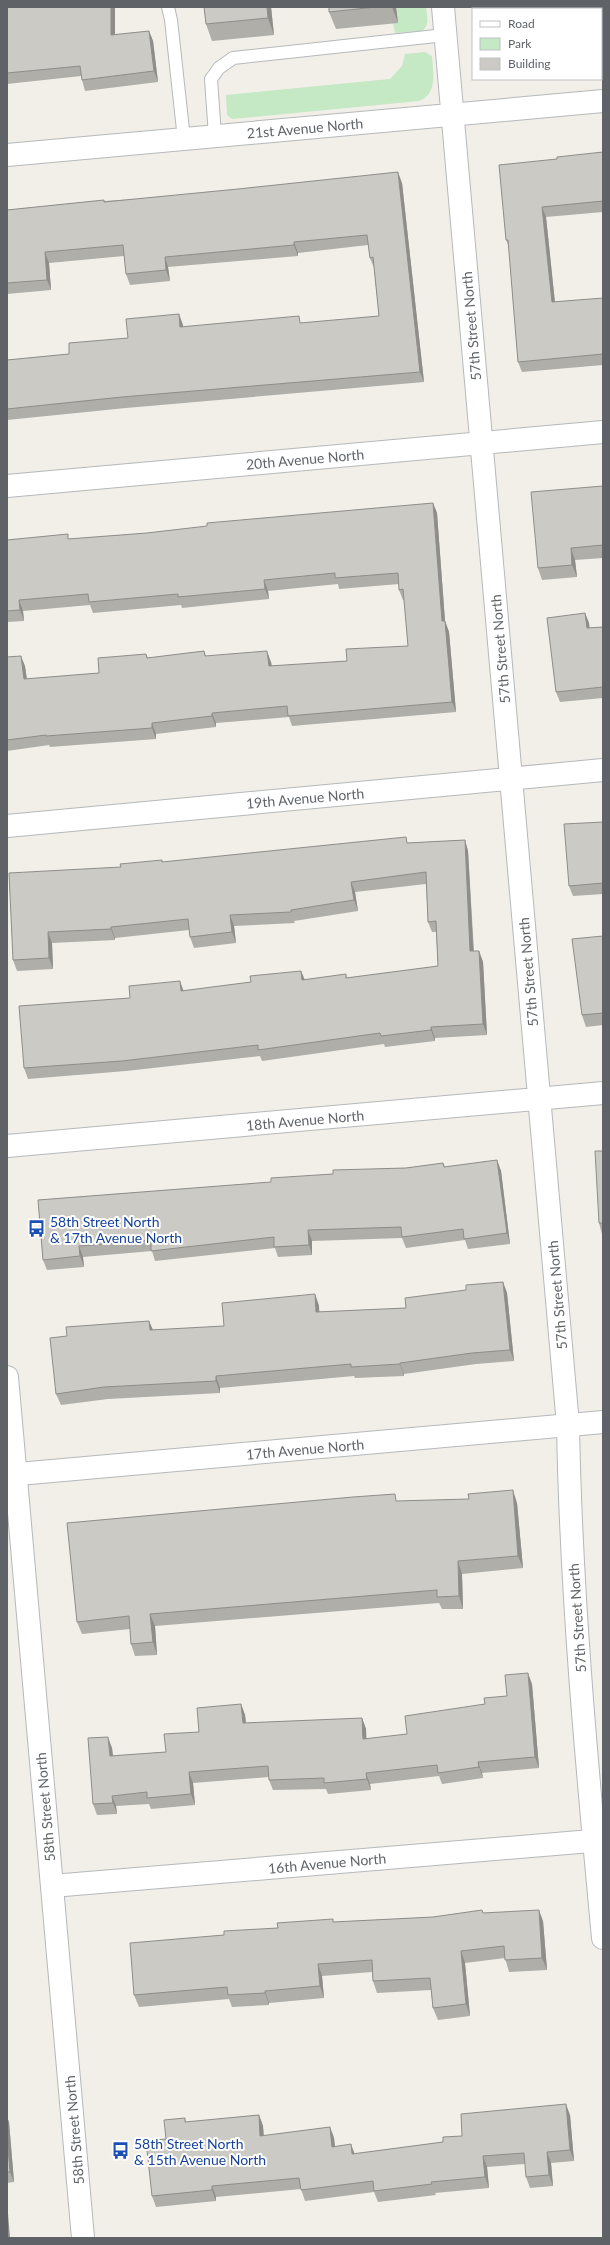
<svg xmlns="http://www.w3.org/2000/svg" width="610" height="2245" font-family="Lato,sans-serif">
	<rect width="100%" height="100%" fill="#f1efe8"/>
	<!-- green -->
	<path fill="#c5e8c5" d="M396 7H426C427 16 430 25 422 31L395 33 393 23H398Z
		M425 52 432 56C433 72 438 94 419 101L232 119 227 115 226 95 390 79 402 66 405 54Z"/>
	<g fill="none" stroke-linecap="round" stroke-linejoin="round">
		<defs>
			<path id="service" d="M168 7 171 20 184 139
				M215 136 211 79 219 68 233 58 445 35"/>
			<path id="minor" d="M443 7 568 1425C571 1596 587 1767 603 1938
				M7 155 603 101
				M7 486 603 432
				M7 826 603 770
				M7 1146 603 1093
				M7 1475 603 1422
				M52 1886 603 1840"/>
			<path id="tertiary" d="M7 1377 83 2238"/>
		</defs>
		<!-- service casing -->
		<use href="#service" stroke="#b5b8bc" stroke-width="14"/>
		<!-- minor casing -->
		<use href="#minor" stroke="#b5b8bc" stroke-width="24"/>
		<!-- tertiary casing -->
		<use href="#tertiary" stroke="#b5b8bc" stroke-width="24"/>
		<!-- service -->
		<use href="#service" stroke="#fff" stroke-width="12"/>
		<!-- minor -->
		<use href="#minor" stroke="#fff" stroke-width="22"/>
		<!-- tertiary -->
		<use href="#tertiary" stroke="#fff" stroke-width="22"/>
	</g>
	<!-- wall -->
	<path fill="#afaea9" d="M7 7H115V35L149 31 153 41 158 82 85 91 82 80 81 76 7 84Z
		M204 7H271L274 35 212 41 206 24Z
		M329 7H396L398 23 336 29 329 12Z
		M603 7V46H601V9Z
		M603 152V212L546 217 555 302 603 298V365L522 372 518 362 509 247 506 240 557 159Z
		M402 183 424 382 126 408 7 420V360L69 354 128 338 179 314 183 327 302 323 379 316 374 268 370 258 368 245 298 253V256L168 267 170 281 130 285 126 274 124 256 49 263 51 290 7 294V210L104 200V201Z
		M603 486V558L575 560 577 577 542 580 538 568Z
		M433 503 437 513 445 621 449 632 456 712 292 726 289 717 216 723V727L156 734V739L50 747 49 745 7 751V657L25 666 27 679 99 673 146 654 148 658 204 651 206 656 271 662 272 666 347 661 408 646 404 600H403L399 590V584L339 589 338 584 268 591 269 599 182 608 181 605 93 613 90 605 23 611 24 621 7 622V540L70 539 147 533Z
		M585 613 589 623V628L603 627V698L560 702 556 692Z
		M603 822V894L573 896 569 886Z
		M465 840 468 851 474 951H479L483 962 487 1035 435 1038V1041L385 1047 384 1044 262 1061 260 1056 126 1071 28 1079 24 1068 130 998 251 982 301 971 305 980 346 974 347 978 438 966 436 932H432L428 922 426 884 355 892 358 911 294 921 295 923 234 926 236 943 194 948 190 937 189 930 115 938V940L52 943 53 969 17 971 13 960 121 867 163 862 409 843Z
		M603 936V1025L586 1027 582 1015Z
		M603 1151V1234H602L599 1223Z
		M497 1160 501 1171 510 1244 468 1249 465 1240 406 1248 402 1238 312 1241V1255L278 1257 275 1248 155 1261 152 1251 83 1257 84 1267 47 1270 43 1260 38 1200 271 1182 333 1174 406 1168 443 1163 445 1167Z
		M503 1282 507 1293 514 1361 476 1364 404 1374V1376L355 1378 354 1376 220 1388V1393L108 1399 61 1405 56 1394 153 1330 224 1326 315 1294 319 1306V1312L406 1308 466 1290Z
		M398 1501 517 1503 523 1568 462 1574 463 1609H442L439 1603 155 1626 157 1655 135 1656 131 1644 130 1629 82 1634 77 1622Z
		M532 1684 539 1768 482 1773 483 1778 442 1784 439 1776 370 1784 371 1790 328 1794 326 1789 273 1790 269 1780V1777L193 1783 195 1805 151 1809 149 1804 116 1806 117 1814 97 1815 93 1804 112 1748 113 1756 166 1752 199 1732 241 1704 245 1715 246 1723 362 1718 366 1729V1739L407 1734 485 1704 507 1696Z
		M484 1913 543 1921 547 1970 509 1972 505 1958 465 1963 470 2016 438 2020 433 2008 431 1990 377 1993 373 1981 372 1972 322 1976 324 1998 269 2003V2005L232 2007 229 1999 139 2007 134 1995 224 1935 278 1928 334 1922 433 1917Z
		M259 2115 263 2126 264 2136 330 2127 334 2138 335 2147 354 2154 443 2142 462 2136 570 2115 574 2161 551 2163 553 2186 530 2188 526 2177 525 2164 487 2167 489 2188 435 2193 436 2195 378 2202 374 2192 305 2201 301 2189 216 2197V2201L156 2207 152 2196 166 2139 185 2118 186 2122Z
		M7 2117 9 2122 14 2182 7 2183Z"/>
	<!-- shaded-wall -->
	<path fill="#8f8d8a" d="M111 7H115V46L111 35Z
		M267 7H271L274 35 268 18Z
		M392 7H396L398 23Z
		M149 31 153 41 158 82 154 71Z
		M398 172 402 183 424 382 420 372Z
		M542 207 546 217 556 313 552 302Z
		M294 242 298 253V256L294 245Z
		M45 252 49 263 51 290 47 280Z
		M165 257 168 267 170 281 166 270Z
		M179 314 183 325 184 338 180 327Z
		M433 503 437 513 445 621 449 632 456 712 452 702 442 621Z
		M571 548 575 560 577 577 572 565Z
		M264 580 268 591 269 599 265 589Z
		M19 600 23 611 24 621 20 610Z
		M585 613 589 623 591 638 587 628Z
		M267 651 271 662 273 677 269 666Z
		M21 656 25 666 28 690 24 679Z
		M212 713 216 723V727L212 716Z
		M152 723 156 734V739L152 728Z
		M465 840 468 851 474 962 470 951Z
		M351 882 355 892 358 911 354 900Z
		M230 915 234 926 236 943 232 932Z
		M111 927 115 938V940L111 929Z
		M48 932 52 943 53 969 49 958Z
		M479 951 483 962 487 1035 483 1024Z
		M301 971 305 981 302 980Z
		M180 981 184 992 181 991Z
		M431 1027 435 1038V1041L431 1030Z
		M497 1160 501 1171 510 1244 507 1233Z
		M308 1230 312 1241V1255L309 1245Z
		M79 1246 83 1257 84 1267 80 1256Z
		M503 1282 507 1293 514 1361 510 1350Z
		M315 1294 319 1306 320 1324 316 1312Z
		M149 1321 154 1332 150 1330Z
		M400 1363 404 1374V1376L400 1364Z
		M216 1376 220 1388V1393L216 1381Z
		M513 1490 517 1503 523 1568 518 1556Z
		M458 1561 462 1574 463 1609 459 1596Z
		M150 1614 155 1626 157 1655 153 1642Z
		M528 1673 532 1684 539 1768 535 1757Z
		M241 1704 245 1715 247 1734 243 1723Z
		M362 1718 366 1729 367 1750 363 1739Z
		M108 1737 112 1748 114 1767 110 1756Z
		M478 1762 482 1773 483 1778 479 1767Z
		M189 1772 193 1783 195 1805 191 1794Z
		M366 1773 370 1784 371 1790 367 1779Z
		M112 1796 116 1806 117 1814 113 1803Z
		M539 1910 543 1921 547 1970 542 1958Z
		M461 1951 465 1963 470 2016 466 2004Z
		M318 1964 322 1976 324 1998 320 1986Z
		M265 1991 269 2003V2005L265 1993Z
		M566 2104 570 2115 574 2161 570 2150Z
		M259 2115 263 2126 264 2147 260 2136Z
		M7 2117 9 2122 14 2182 10 2172 7 2135Z
		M330 2127 334 2138 336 2158 332 2147Z
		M351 2144 355 2155 352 2154Z
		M547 2152 551 2163 553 2186 549 2175Z
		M483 2156 487 2167 489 2188 485 2177Z
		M212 2186 216 2197V2201L212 2190Z
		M7 2201 10 2238H7Z"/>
	<!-- building -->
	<path fill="#cccac5" stroke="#8f8d8a" d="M7 7H111V35L149 31 154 71 82 80 80 66 7 73Z
		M204 7H267L268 18 206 24Z
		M329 7H376L329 12Z
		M494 7H603V28H601V9H494Z
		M603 152V201L542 207 552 302 603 298V354L518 362 508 240H506L499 165 557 159V157Z
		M398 172 420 372 122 397 7 409V360L69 354V343L128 338 126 319 179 314 180 327 299 316 300 323 379 316 373 257 370 258 367 235 294 242V245L165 257 166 270 126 274 123 245 45 252 47 280 7 283V210L104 200V202L238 189Z
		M603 486V545L571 548 572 565 538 568 531 492Z
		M433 503 442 621H445L452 702 288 716 287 706 212 713V716L152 723V728L46 736V735L7 740V657L21 656 24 679 99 673 98 658 146 654 147 658 204 651 205 656 267 651 269 666 347 661 346 649 408 646 403 589 399 590 398 573 335 578V573L264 580 265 589 178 597V594L89 602 88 594 19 600 20 610 7 611V540L68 534V539L147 533 207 526V523Z
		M585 613 587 628 603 627V687L556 692 547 618Z
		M603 822V883L569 886 564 824Z
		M406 837 407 843 465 840 470 951H479L483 1024 431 1027V1030L381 1036 380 1033 258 1050V1045L122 1061 24 1068 19 1006 130 998 129 986 180 981 181 991 251 982 250 976 301 971 302 980 346 974V978L438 966 436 921 428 922 426 872 351 882 354 900 291 910V912L230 915 232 932 190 937 188 919 111 927V929L48 932 49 958 13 960 9 873 121 867 120 864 162 860V862Z
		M603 936V1013L582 1015 572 939Z
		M595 1151H603V1223H599Z
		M497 1160 507 1233 464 1239 463 1229 402 1237 401 1227 308 1230 309 1245 274 1247V1237L151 1251V1240L79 1246 80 1256 43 1260 38 1200 271 1182V1178L333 1174V1170L406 1168 443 1163 444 1167Z
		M503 1282 510 1350 472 1353 400 1363V1364L351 1367V1364L216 1376V1381L104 1387 56 1394 50 1338 67 1336 66 1327 149 1321 150 1330 224 1326 222 1303 315 1294 316 1312 406 1308 405 1298 466 1290V1285Z
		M513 1490 518 1556 458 1561 459 1596 437 1597V1590L150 1614 153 1642 131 1644 129 1616 77 1622 67 1523 353 1497 395 1494 396 1501 469 1499 468 1494Z
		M528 1673 535 1757 478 1762 479 1767 438 1773 437 1765 366 1773 367 1779 324 1783V1778L269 1780 268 1766 189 1772 191 1794 147 1798V1792L112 1796 113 1803 93 1804 88 1738 108 1737 110 1756 166 1752 164 1734 199 1732 197 1708 241 1704 243 1723 362 1718 363 1739 407 1734 405 1716 485 1704 484 1698 507 1696 505 1675Z
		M482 1910 483 1913 539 1910 542 1958 505 1960 504 1946 461 1951 466 2004 433 2008 430 1978 373 1981 372 1960 318 1964 320 1986 265 1991V1993L228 1995 227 1987 134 1995 130 1943 224 1935V1931L278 1928 277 1923 333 1919V1922L433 1917Z
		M566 2104 570 2150 547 2152 549 2175 526 2177 524 2153 483 2156 485 2177 431 2182 432 2184 374 2191 373 2181 301 2190 299 2178 212 2186V2190L152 2196 146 2141 166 2139 164 2120 185 2118V2122L259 2115 260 2136 330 2127 332 2147 351 2144 352 2154 443 2142V2137L462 2136 461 2114Z
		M7 2135 10 2172H7Z"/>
	<!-- icons -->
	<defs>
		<symbol id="bus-bare" viewBox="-9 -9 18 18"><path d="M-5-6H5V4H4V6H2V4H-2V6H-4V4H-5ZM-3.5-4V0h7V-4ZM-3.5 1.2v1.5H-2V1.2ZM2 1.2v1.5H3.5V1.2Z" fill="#1a4fb4" stroke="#fff" stroke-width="2.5" paint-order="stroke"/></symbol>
	</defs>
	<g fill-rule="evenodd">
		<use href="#bus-bare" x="24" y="1216" width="25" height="25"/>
		<use href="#bus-bare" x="108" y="2138" width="25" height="25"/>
	</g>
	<g text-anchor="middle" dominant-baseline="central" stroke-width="4" stroke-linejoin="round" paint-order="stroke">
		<!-- street labels -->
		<g font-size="14" fill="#5f6368" stroke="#fff">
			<text transform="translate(305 128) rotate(-5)">21st Avenue North</text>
			<text transform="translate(471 326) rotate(-95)">57th Street North</text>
			<text transform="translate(305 459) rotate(-5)">20th Avenue North</text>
			<text transform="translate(500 649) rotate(-95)">57th Street North</text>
			<text transform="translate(305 798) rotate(-5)">19th Avenue North</text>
			<text transform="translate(528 972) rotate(-95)">57th Street North</text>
			<text transform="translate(305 1120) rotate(-5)">18th Avenue North</text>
			<text transform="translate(557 1295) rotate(-95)">57th Street North</text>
			<text transform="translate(305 1449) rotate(-5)">17th Avenue North</text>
			<text transform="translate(577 1618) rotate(-94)">57th Street North</text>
			<text transform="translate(45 1807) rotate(-95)">58th Street North</text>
			<text transform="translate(327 1863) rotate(-5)">16th Avenue North</text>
			<text transform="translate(74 2130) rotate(-95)">58th Street North</text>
		</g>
		<!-- transit labels -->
		<g font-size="14" fill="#164399" stroke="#fff" text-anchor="start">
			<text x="50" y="1221">58th Street North<tspan x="50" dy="16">&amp; 17th Avenue North</tspan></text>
			<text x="134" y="2143">58th Street North<tspan x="134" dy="16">&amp; 15th Avenue North</tspan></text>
		</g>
	</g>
	<!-- border -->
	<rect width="610" height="2245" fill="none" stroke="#5f6368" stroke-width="16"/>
	<!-- legend -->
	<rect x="472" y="8" width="130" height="72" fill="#ffffff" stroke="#bfc1c3"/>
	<rect x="480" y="21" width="20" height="6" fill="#ffffff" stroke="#bfc1c3"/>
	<text x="508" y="28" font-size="12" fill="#5f6368">Road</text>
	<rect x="480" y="38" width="20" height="12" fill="#c5e8c5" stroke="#bfc1c3"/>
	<text x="508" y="48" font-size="12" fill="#5f6368">Park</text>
	<rect x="480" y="58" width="20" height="12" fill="#cccac5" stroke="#bfc1c3"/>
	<text x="508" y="68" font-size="12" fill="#5f6368">Building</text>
</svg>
